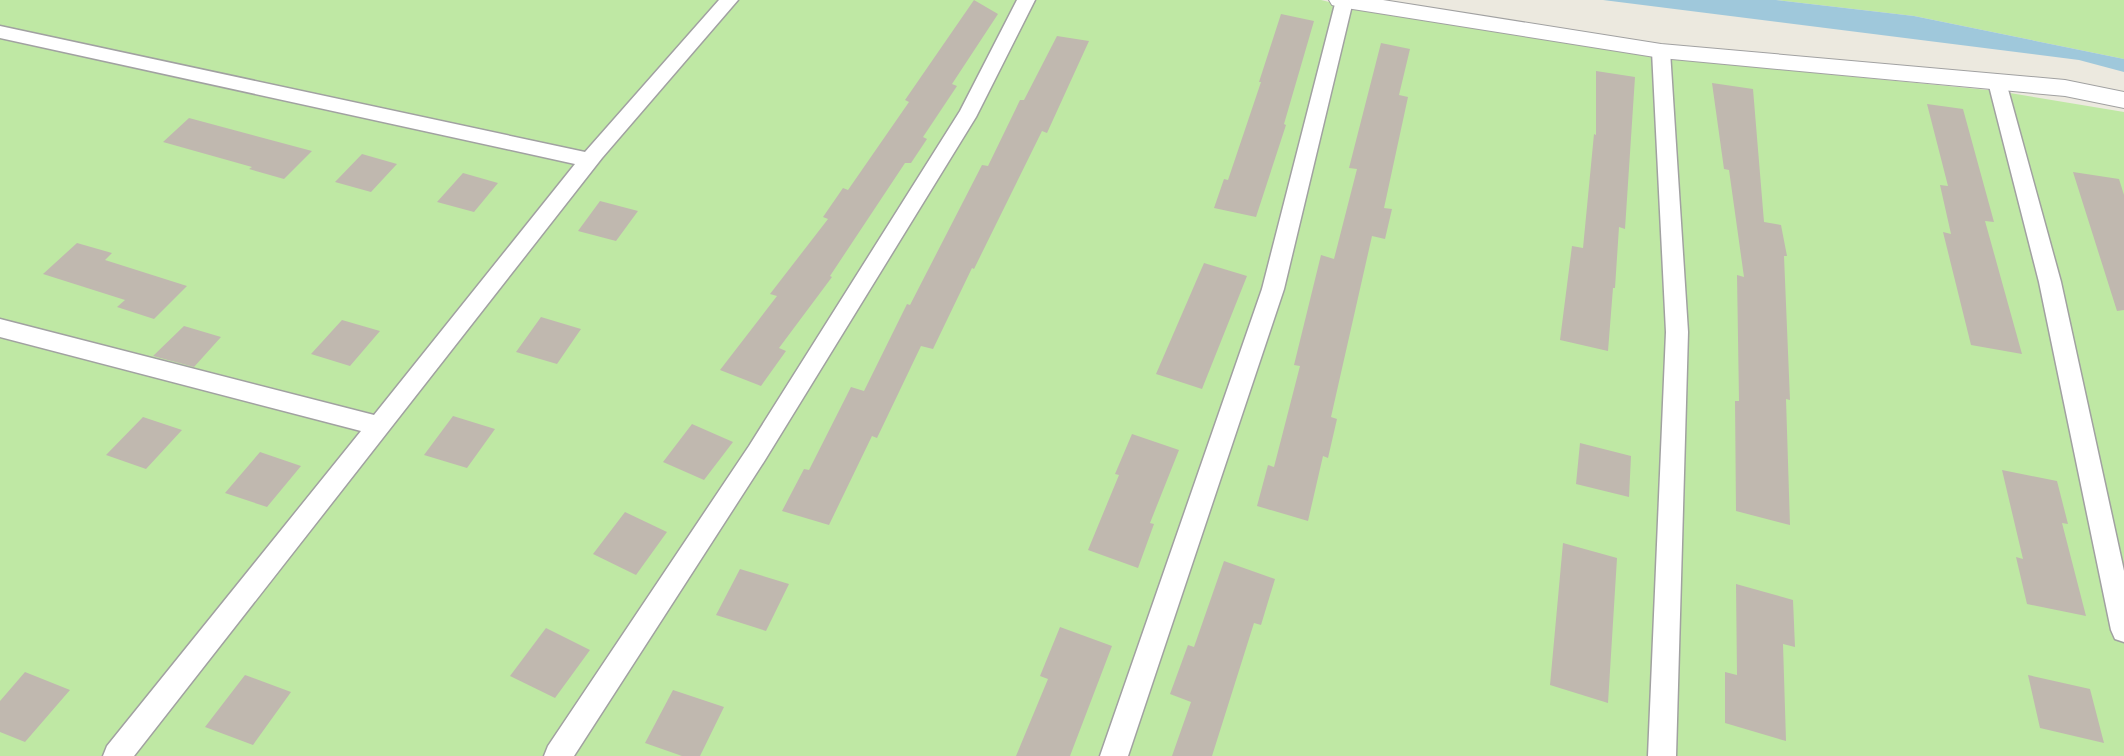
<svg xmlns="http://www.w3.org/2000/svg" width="2124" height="756" font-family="'Noto Sans',sans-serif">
	<rect width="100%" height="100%" fill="#ece9df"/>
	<!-- grass -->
	<path fill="#bfe8a4" d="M0 0H1321L1358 9 1665 58 1998 91 2124 112V756H0Z
		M1776 0H2124V59L1914 16Z"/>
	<!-- water -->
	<path fill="#9fc8db" d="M1603 0H1776L1914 16 2124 59V72L2079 60Z"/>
	<!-- building -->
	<path fill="#c0b8af" d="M974 0 998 14 952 84 957 86 923 137 927 139 911 163H905L830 276 832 277 779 348 786 351 761 386 720 370 777 296 770 294 828 219 823 217 843 188 848 190 909 102 905 100Z
		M1281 14 1314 21 1284 124 1286 125 1256 217 1214 208 1224 179 1228 180 1261 82H1259Z
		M1057 36 1089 41 1047 133 1042 131 974 269 972 268 933 349 921 346 877 438 872 436 829 525 782 511 804 469 809 470 851 387 864 391 907 304 910 305 982 165 988 166 1020 100H1024Z
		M1381 43 1410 49 1399 95 1408 97 1384 208 1392 209 1385 239 1372 236 1331 417 1337 419 1328 458 1323 456 1308 521 1257 506 1268 465 1274 467 1300 366 1294 365 1321 255 1334 259 1357 169 1349 168Z
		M1596 71 1635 77 1625 229 1619 227 1615 288H1613L1608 351 1560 340 1572 246 1583 248 1594 134 1596 135Z
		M1712 83 1753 89 1764 222 1781 225 1787 256H1784L1790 400 1786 399 1790 525 1736 511 1735 401H1739L1737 275 1744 277 1729 170 1724 169Z
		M1927 104 1963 109 1994 222 1985 221 2022 354 1971 345 1943 232 1951 234 1940 185 1948 186Z
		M189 118 312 151 284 179 249 169 252 167 163 142Z
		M362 154 397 164 371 192 335 182Z
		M2073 172 2119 179 2124 195V310L2117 311Z
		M463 173 498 183 474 212 437 202Z
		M600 201 638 211 616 241 578 231Z
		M77 243 112 253 105 260 187 286 154 319 117 307 125 300 43 274Z
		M1204 263 1247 276 1202 389 1156 374Z
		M541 317 581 329 557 364 516 352Z
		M342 320 380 331 350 366 311 354Z
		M184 326 221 337 194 367 153 356Z
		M453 416 495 429 467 468 424 455Z
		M143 417 182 430 146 469 106 455Z
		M692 424 733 442 704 480 663 462Z
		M1132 434 1179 450 1150 523 1154 524 1138 568 1088 550 1119 475 1115 474Z
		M1580 443 1631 456 1629 497 1576 484Z
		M260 452 301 466 267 507 225 493Z
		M2002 470 2057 481 2068 524 2062 523 2086 616 2027 604 2016 557 2023 559Z
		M625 512 667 532 636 575 593 554Z
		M1563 543 1617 558 1608 703 1550 685Z
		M1224 561 1275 579 1261 625 1254 623 1212 756H1172L1191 702 1170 694 1188 645 1194 647Z
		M740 569 789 584 766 631 716 615Z
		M1736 584 1793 600 1795 647 1783 644 1786 741 1725 723V672L1737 675Z
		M1060 627 1112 646 1070 756H1016L1048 679 1040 676Z
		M546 628 590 650 555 698 510 676Z
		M25 672 70 690 25 742 0 732V701Z
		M245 675 291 692 253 745 205 727Z
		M2028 675 2090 689 2104 743 2040 728Z
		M673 690 724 707 700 756H682L645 743Z"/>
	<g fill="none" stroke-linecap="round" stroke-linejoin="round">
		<defs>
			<path id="service" d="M719 0H738L602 158 134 756H103L107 746 361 431 0 337V319L374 415 575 164 0 38V26L585 152Z
				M1017 0H1035L976 117 765 460 574 756H544L548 746 749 446 960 111Z
				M1336 0 1353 1 1284 289 1128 756H1100L1262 289Z
				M1661 45 1667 47 1670 51 1688 332 1676 756H1648L1666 332 1652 51 1655 47Z
				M1997 76 2004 78 2006 82 2061 282 2124 571V642L2115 639 2111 630 2039 282 1988 82 1990 78Z"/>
			<path id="minor" d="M1329 0H1383L1661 44 2065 80 2124 92V108L2065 96 1661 58 1340 7 1332 5Z"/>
		</defs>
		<!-- service casing -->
		<use href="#service" stroke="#a1a1a1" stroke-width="3"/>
		<!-- minor casing -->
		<use href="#minor" stroke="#a1a1a1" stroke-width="2"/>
		<!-- service -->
		<use href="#service" fill="#fff" fill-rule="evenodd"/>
		<!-- minor -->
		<use href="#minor" fill="#fff" fill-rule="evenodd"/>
	</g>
</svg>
